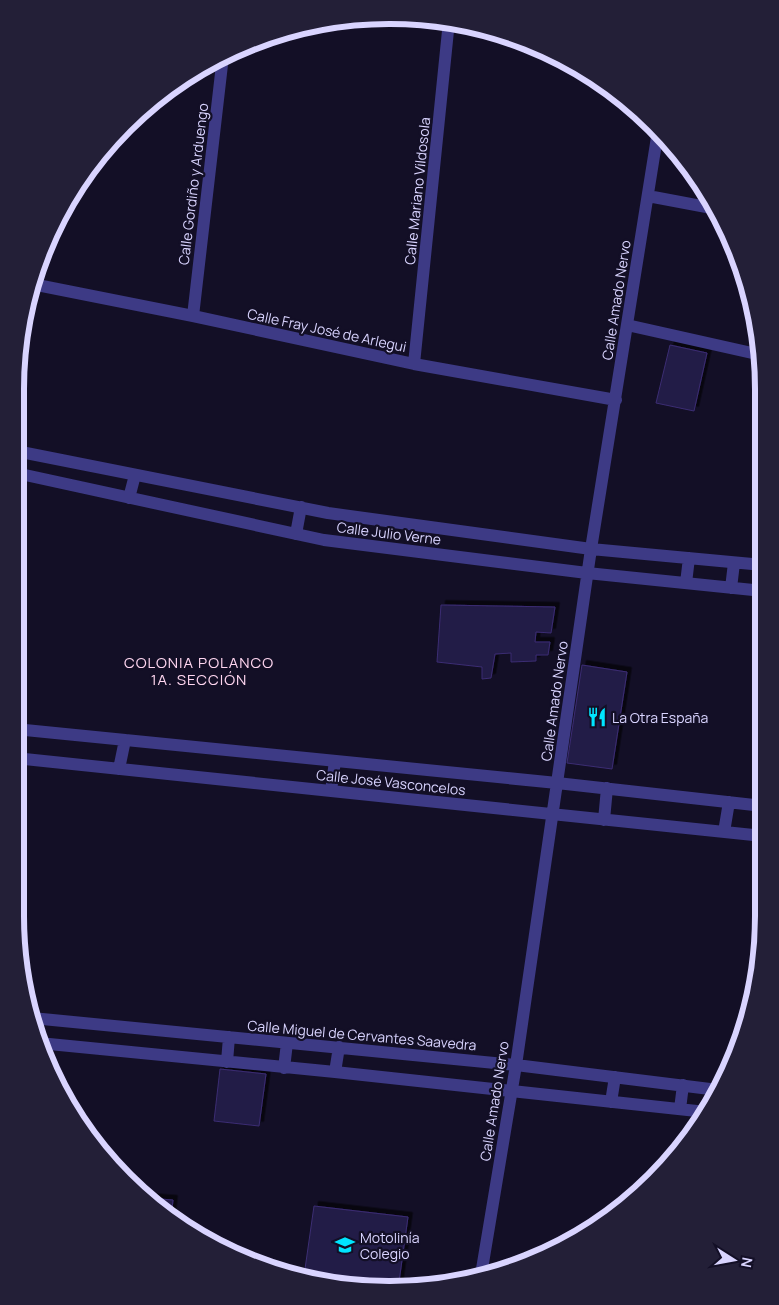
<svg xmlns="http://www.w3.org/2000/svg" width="779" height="1305" font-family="Manrope,sans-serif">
	<defs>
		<filter id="shadow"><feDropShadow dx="4.5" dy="-4.5" stdDeviation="0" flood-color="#0009"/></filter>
	</defs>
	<rect width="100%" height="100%" fill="#130f26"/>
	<!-- building -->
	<path fill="#241b47" stroke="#3b2d73" filter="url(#shadow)" d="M670 345 707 353 694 411 656 403Z
		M441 605 555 607 551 633 536 632 535 642H550L548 655H536V661L511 662V653L495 654 491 678 482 679V667L437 662Z
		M582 665 627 672 612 769 567 763Z
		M220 1069 266 1074 259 1126 214 1121Z
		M147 1198 173 1200 171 1218 162 1213Z
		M314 1206 408 1217 398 1289 390 1290 304 1276Z"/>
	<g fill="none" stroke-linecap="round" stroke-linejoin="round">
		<!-- minor -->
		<path stroke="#3d3a85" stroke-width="12" d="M648 196 717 209
			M32 284 193 316 414 364 616 400
			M193 316 223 56
			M627 325 761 355
			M414 364 449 21
			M16 451 328 513 591 549 763 565
			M16 473 324 540 587 573 763 591
			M129 498 135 475
			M296 534 301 507
			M686 583 689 558
			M731 588 734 563
			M15 729 557 783 763 806
			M15 758 763 836
			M119 769 125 740
			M331 791 335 761
			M604 820 607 788
			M724 832 729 802
			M32 1018 516 1065 718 1090
			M39 1043 335 1072 706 1112
			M227 1062 229 1037
			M284 1068 287 1043
			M335 1072 339 1047
			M611 1102 615 1077
			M680 1109 683 1085
			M481 1275 516 1065 591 549 658 131"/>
	</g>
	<!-- icons -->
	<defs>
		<symbol id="restaurant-bare" viewBox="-9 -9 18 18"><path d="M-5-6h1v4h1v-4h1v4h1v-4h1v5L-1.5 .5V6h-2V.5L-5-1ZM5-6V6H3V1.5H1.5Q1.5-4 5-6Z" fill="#00e5ff" stroke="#130f26" stroke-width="2.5" paint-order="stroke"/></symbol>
		<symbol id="school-bare" viewBox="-9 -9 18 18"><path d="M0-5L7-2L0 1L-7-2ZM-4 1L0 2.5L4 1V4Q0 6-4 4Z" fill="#00e5ff" stroke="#130f26" stroke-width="2.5" paint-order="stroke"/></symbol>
	</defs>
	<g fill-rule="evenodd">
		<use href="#restaurant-bare" x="583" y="703" width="28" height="28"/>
		<use href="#school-bare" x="331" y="1231" width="28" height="28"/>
	</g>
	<g text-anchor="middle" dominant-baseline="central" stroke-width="4.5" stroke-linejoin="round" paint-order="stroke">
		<!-- street labels -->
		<g font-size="14" fill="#d9d4ff" stroke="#130f26">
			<text transform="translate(193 184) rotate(-83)">Calle Gordiño y Arduengo</text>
			<text transform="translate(417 191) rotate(-84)">Calle Mariano Vildosola</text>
			<text transform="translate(616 300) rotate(-81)">Calle Amado Nervo</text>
			<text transform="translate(327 330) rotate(12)">Calle Fray José de Arlegui</text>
			<text transform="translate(389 533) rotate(7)">Calle Julio Verne</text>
			<text transform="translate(554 701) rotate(-82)">Calle Amado Nervo</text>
			<text transform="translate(391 782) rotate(6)">Calle José Vasconcelos</text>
			<text transform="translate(362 1035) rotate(5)">Calle Miguel de Cervantes Saavedra</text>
			<text transform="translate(494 1101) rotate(-81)">Calle Amado Nervo</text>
		</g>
		<!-- poi labels -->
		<g font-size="14" fill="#d9d4ff" stroke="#130f26" text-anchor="start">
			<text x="612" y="717">La Otra España</text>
			<text x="360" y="1237">Motolinía<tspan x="360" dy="16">Colegio</tspan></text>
		</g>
		<!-- neighbourhood labels -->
		<g font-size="15" letter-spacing="1" fill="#ffd6f0" stroke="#130f26">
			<text x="199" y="662">COLONIA POLANCO<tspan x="199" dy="17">1A. SECCIÓN</tspan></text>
		</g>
	</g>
	<!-- crop -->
	<path d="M0 0H779V1305H0ZM389 24H390A365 365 0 0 1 755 389V916A365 365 0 0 1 390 1281H389A365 365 0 0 1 24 916V389A365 365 0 0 1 389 24Z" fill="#231f37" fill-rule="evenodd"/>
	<path fill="none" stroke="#d9d4ff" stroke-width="6" d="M389 24H390A365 365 0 0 1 755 389V916A365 365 0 0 1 390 1281H389A365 365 0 0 1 24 916V389A365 365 0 0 1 389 24Z"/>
	<!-- north arrow -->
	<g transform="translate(734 1260) rotate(101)" stroke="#130f26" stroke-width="4" paint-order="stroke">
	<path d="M0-4L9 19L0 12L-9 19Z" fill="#d9d4ff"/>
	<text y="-8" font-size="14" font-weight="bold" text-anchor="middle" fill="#d9d4ff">N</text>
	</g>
</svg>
